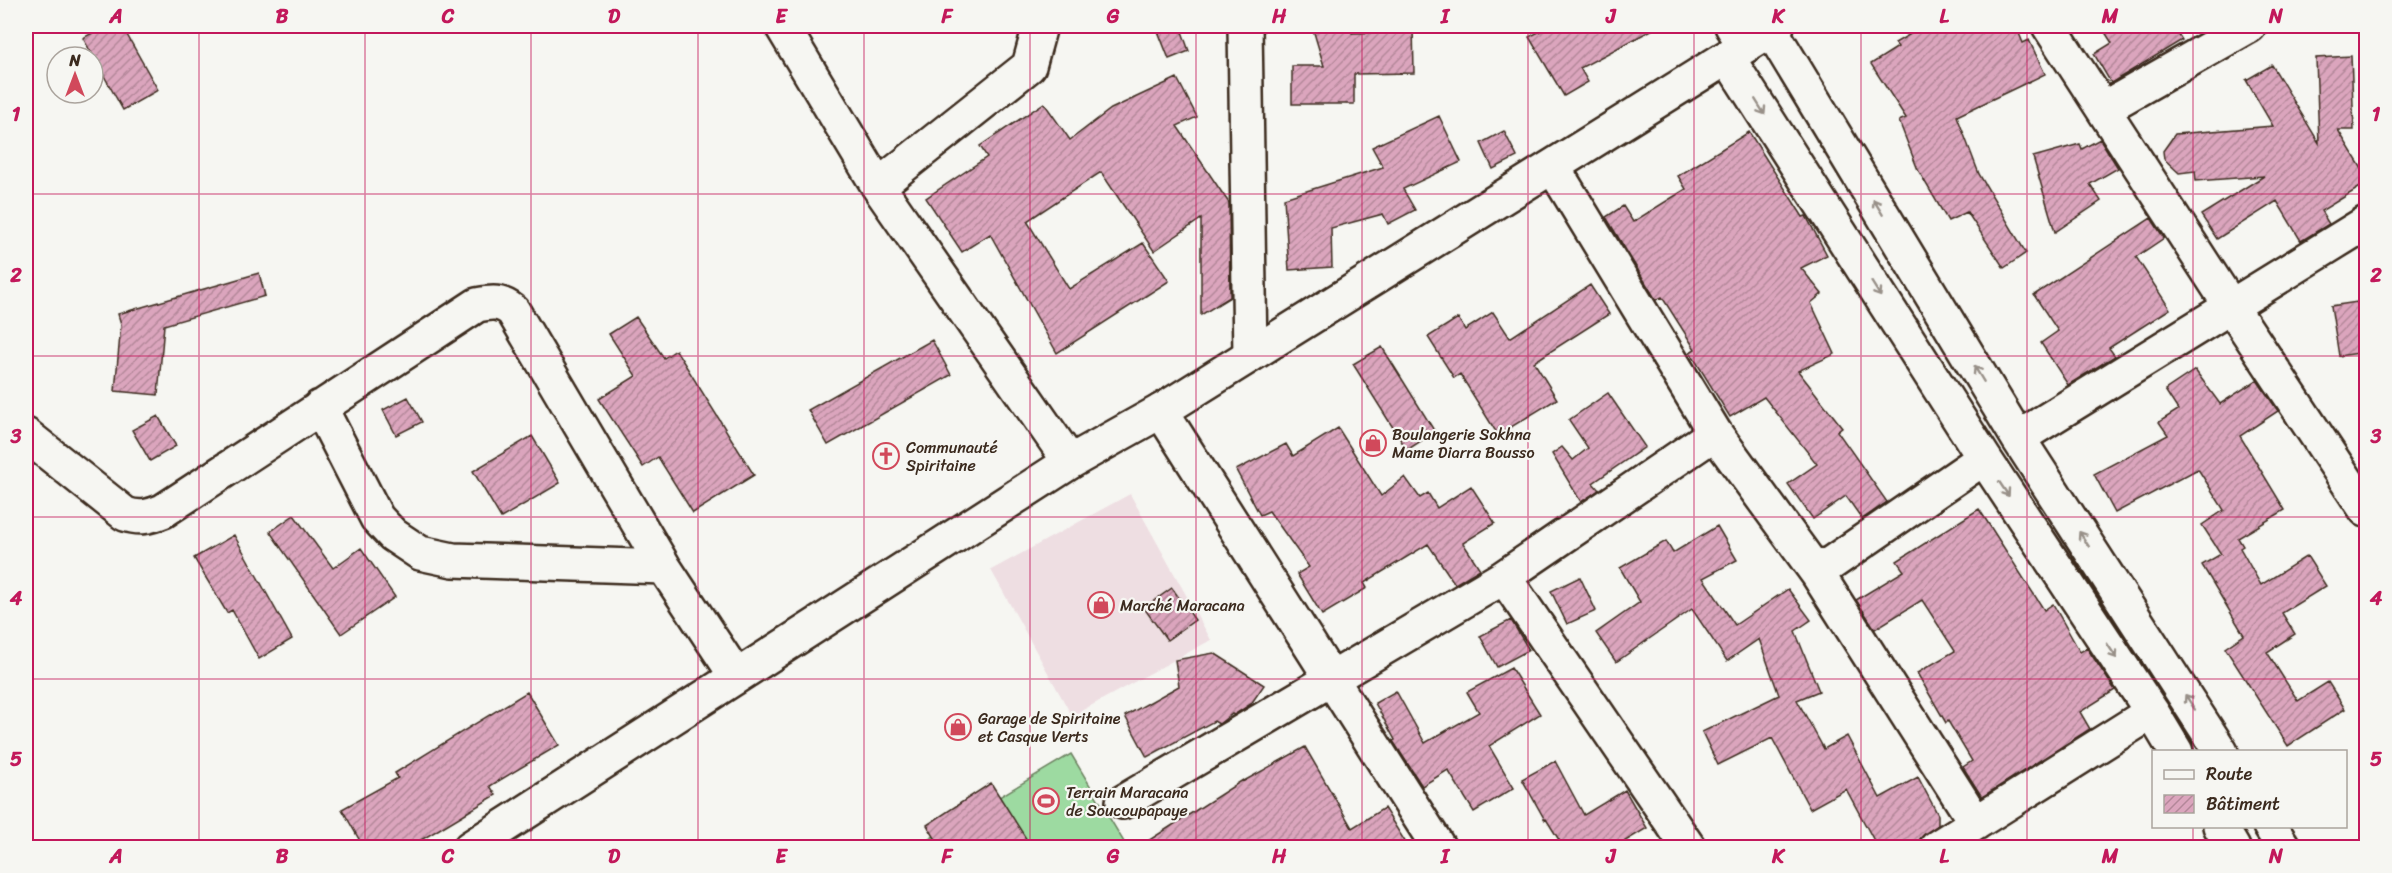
<svg xmlns="http://www.w3.org/2000/svg" width="2392" height="873" font-family="Sriracha,sans-serif">
	<defs>
		<pattern id="building-hatch" width="6" height="6" patternUnits="userSpaceOnUse" patternTransform="scale(1.5)"><rect width="6" height="6" fill="#dba5bd"/><path d="M-1 1l2-2M0 6l6-6M5 7l2-2" fill="none" stroke="#b38799"/></pattern>
	</defs>
	<rect width="100%" height="100%" fill="#f6f6f2"/>
	<filter id="ink" filterUnits="userSpaceOnUse"><feTurbulence type="fractalNoise" baseFrequency=".0167" numOctaves="2"/><feDisplacementMap in="SourceGraphic" scale="12" xChannelSelector="R" yChannelSelector="G"/><feConvolveMatrix kernelMatrix="1 2 1 2 8 2 1 2 1" color-interpolation-filters="sRGB"/></filter>
	<g filter="url(#ink)">
		<!-- built -->
		<path fill="#eedee2" d="M1130 494 1211 640 1072 716 991 570Z"/>
		<!-- grass -->
		<path fill="#9ddaa1" stroke="#6c8260" stroke-width="1.5" d="M1071 754 1127 847 914 848Z"/>
		<!-- building -->
		<path fill="url(#building-hatch)" stroke="#3b2a1e" stroke-width="1.5" d="M105 26H122L158 90 123 110 83 38Z
			M1156 26H1180L1189 51 1169 59Z
			M1312 26H1350L1352 33 1390 32V27L1413 26 1414 73 1354 74V104H1292V66H1324Z
			M1550 26H1659L1580 68 1588 82 1564 96 1529 37Z
			M1924 26H2016L2023 43 2029 40 2045 74 1957 116 1979 174 2026 253 2004 268 1967 212 1948 221 1918 170 1899 121 1906 118 1871 64 1898 47 1895 43Z
			M2101 26H2173L2182 40 2111 83 2094 54 2112 43Z
			M2351 56 2354 130H2338L2367 177V183L2321 211 2329 224 2301 241 2277 201 2217 239 2201 215 2264 176 2196 181 2195 171 2179 173 2164 159 2163 151 2175 134 2273 126 2246 80 2272 65 2319 143 2316 58Z
			M1177 78 1197 117 1177 126 1229 203 1230 297 1201 315V219L1154 251 1101 172 1027 221 1069 289 1143 243 1169 281 1057 353 990 234 962 252 926 198 987 157 980 146 1044 103 1070 140 1111 109Z
			M1439 116 1461 162 1403 189 1415 210 1388 224 1383 214 1331 228 1332 267 1289 270 1284 198 1383 167 1372 147Z
			M1504 131 1517 157 1493 169 1481 143Z
			M1749 132 1803 217 1806 216 1827 255 1801 268 1822 294 1811 303 1835 354 1798 371 1842 427 1837 431 1887 502 1862 519 1846 496 1813 519 1788 484 1817 464 1764 397 1730 417 1690 352 1695 349 1662 297 1656 300 1606 217 1623 206 1633 222 1686 189 1678 176Z
			M2100 139 2118 168 2090 184 2101 201 2055 232 2033 157 2080 144 2082 149Z
			M2151 218 2164 238 2136 257 2170 309 2109 348 2115 356 2068 385 2041 343 2058 331 2034 295Z
			M259 273 265 296 164 325 158 395 115 391 121 324 118 314Z
			M1590 285 1609 314 1534 362 1557 399 1498 435 1460 374 1454 378 1428 337 1458 318 1465 330 1493 312 1510 338Z
			M2357 302 2366 352 2339 356 2331 306Z
			M636 317 664 358 676 350 754 475 693 513 658 457 643 467 599 399 636 376 609 334Z
			M932 340 951 375 828 445 808 410Z
			M1382 347 1435 432 1407 450 1353 364Z
			M2195 370 2220 404 2257 380 2278 411 2240 436 2285 510 2238 538 2243 546 2240 548 2261 585 2307 556 2326 586 2282 613 2295 634 2267 652 2298 701 2328 682 2345 709 2288 746 2225 648 2244 635 2202 565 2221 554 2202 525 2224 510 2198 469 2115 513 2094 474 2168 435 2159 422 2178 410 2165 390Z
			M1608 393 1645 447 1593 483 1599 490 1581 502 1552 454 1562 447 1573 460 1588 448 1569 420Z
			M408 397 422 422 396 435 383 410Z
			M158 416 176 446 150 461 132 430Z
			M1338 428 1381 496 1405 477 1420 498 1428 493 1437 508 1471 486 1495 523 1463 543 1480 569 1455 584 1428 544 1364 583 1367 588 1322 615 1297 574 1309 567 1269 511 1260 515 1236 470 1286 444 1293 456Z
			M532 436 560 483 501 518 473 471Z
			M1979 509 2044 610 2053 604 2080 652 2087 648 2115 690 2080 712 2090 729 1982 797 1963 767 1972 761 1948 721 1946 723 1917 673 1955 651 1922 600 1875 629 1856 600 1904 571 1897 561Z
			M294 515 333 568 361 548 395 597 341 634 270 532Z
			M1717 526 1737 560 1703 578 1735 625 1788 589 1811 620 1795 631 1819 691 1797 700 1824 749 1847 736 1880 798 1918 777 1938 815V825L1920 839 1917 848H1878L1846 789 1810 809 1772 738 1718 765 1702 732 1779 695 1759 639 1727 661 1692 609 1616 662 1596 633 1640 602 1620 568 1666 541 1673 553Z
			M234 535 292 639 259 659 232 610 227 613 194 558Z
			M1580 577 1596 611 1567 624 1551 591Z
			M1172 588 1195 620 1167 640 1144 608Z
			M1511 620 1529 650 1497 667 1480 636Z
			M1214 653 1264 685 1251 704 1234 715 1232 714 1219 724 1214 721 1147 757 1125 716 1179 686 1175 660Z
			M1511 668 1540 714 1489 746 1514 788 1474 812 1448 770 1422 786 1393 741 1395 740 1375 703 1396 691 1425 743 1479 712 1467 692Z
			M527 692 559 745 490 786 496 795 421 840 426 848H364L342 809 398 778 395 773Z
			M1305 747 1352 828 1384 808 1409 848H1137L1243 780 1244 781Z
			M1555 761 1584 815 1625 790 1647 828 1614 848H1564L1546 819 1545 820 1522 779Z
			M991 783 1032 848H941L927 825Z"/>
		<g fill="none" stroke-linecap="round" stroke-linejoin="round">
			<defs>
				<path id="minor" d="M782 26 878 186 1070 462
					M1245 26 1250 355
					M1732 26 1745 46
					M2049 26 2230 305 2366 510
					M1771 30 2018 438 2221 752
					M1728 58 1984 458 2152 712 2176 752
					M2103 109 2249 26
					M1553 167 1715 433 1817 573 1976 823
					M878 186 1029 66 1040 26
					M320 407 377 518 393 535 420 553 453 560 664 567
					M1161 411 1439 848
					M26 435 125 514C140 519 148 517 163 511L477 305C492 302 501 301 513 311L664 567 736 676
					M2018 438 2366 223
					M1817 573 1984 458
					M1504 577 1689 848
					M1123 802 1504 577 1715 433
					M2220 826 2233 848
					M2270 826 2284 848
					M1936 848 2152 712"/>
				<path id="major" d="M470 848 1070 462 1161 411 1777 26"/>
			</defs>
			<!-- minor casing -->
			<use href="#minor" stroke="#3b2a1e" stroke-width="38"/>
			<!-- major casing -->
			<use href="#major" stroke="#3b2a1e" stroke-width="38"/>
			<!-- minor -->
			<use href="#minor" stroke="#f6f6f2" stroke-width="33"/>
			<!-- major -->
			<use href="#major" stroke="#f6f6f2" stroke-width="33"/>
		</g>
		<!-- one-way arrows -->
		<defs><path id="oneway-shaft" d="M-6 0H5M1.5-3L5.5 0L1.5 3" fill="none" stroke-width="1.6" stroke-linecap="round" stroke-linejoin="round" transform="scale(1.5)"/></defs>
		<g stroke="#989088">
			<use href="#oneway-shaft" transform="translate(1760 107) rotate(58)"/>
			<use href="#oneway-shaft" transform="translate(1878 207) rotate(-121)"/>
			<use href="#oneway-shaft" transform="translate(1876 289) rotate(58)"/>
			<use href="#oneway-shaft" transform="translate(1979 374) rotate(-121)"/>
			<use href="#oneway-shaft" transform="translate(2004 489) rotate(56)"/>
			<use href="#oneway-shaft" transform="translate(2084 539) rotate(-123)"/>
			<use href="#oneway-shaft" transform="translate(2112 651) rotate(56)"/>
			<use href="#oneway-shaft" transform="translate(2190 702) rotate(-123)"/>
		</g>
	</g>
	<!-- grid -->
	<path fill="none" stroke="#c2185b" stroke-width="1.5" stroke-opacity="0.55" d="M199 26V848M365 26V848M531 26V848M698 26V848M864 26V848M1030 26V848M1196 26V848M1362 26V848M1528 26V848M1694 26V848M1861 26V848M2027 26V848M2193 26V752M26 194H2366M26 356H2366M26 517H2366M26 679H2366M2193 826V848"/>
	<!-- icons -->
	<defs>
		<symbol id="shop-ring" viewBox="-11 -11 22 22"><circle r="9.5" fill="#f6f6f2" stroke="#d1495b" stroke-width="1.5"/><path d="M-5-2.5h2.3a2.7 3.5 0 0 1 5.4 0H5L5.5 6h-11ZM-1.5-2.5h3a1.5 2.3 0 0 0-3 0Z" fill="#d1495b"/></symbol>
		<symbol id="church-ring" viewBox="-11 -11 22 22"><circle r="9.5" fill="#f6f6f2" stroke="#d1495b" stroke-width="1.5"/><path d="M-1.2-6h2.4v3.5h3.3v2.4h-3.3V6h-2.4V-.1h-3.3v-2.4h3.3Z" fill="#d1495b"/></symbol>
		<symbol id="stadium-ring" viewBox="-11 -11 22 22"><circle r="9.5" fill="#f6f6f2" stroke="#d1495b" stroke-width="1.5"/><path d="M0-5a6.5 5 0 1 0 0 10a6.5 5 0 1 0 0-10ZM-3.5-1.8h7v3.6h-7Z" fill="#d1495b"/></symbol>
	</defs>
	<g fill-rule="evenodd">
		<use href="#shop-ring" x="1358" y="428" width="30" height="30"/>
		<use href="#church-ring" x="871" y="441" width="30" height="30"/>
		<use href="#shop-ring" x="1086" y="590" width="30" height="30"/>
		<use href="#shop-ring" x="943" y="712" width="30" height="30"/>
		<use href="#stadium-ring" x="1031" y="786" width="30" height="30"/>
	</g>
	<g text-anchor="middle" dominant-baseline="central" stroke-width="4.5" stroke-linejoin="round" paint-order="stroke">
		<!-- poi labels -->
		<g font-size="16" fill="#3b2a1e" stroke="#f6f6f2" text-anchor="start">
			<text x="1392" y="434">Boulangerie Sokhna<tspan x="1392" dy="18">Mame Diarra Bousso</tspan></text>
			<text x="906" y="447">Communauté<tspan x="906" dy="18">Spiritaine</tspan></text>
			<text x="1120" y="605">Marché Maracana</text>
			<text x="978" y="718">Garage de Spiritaine<tspan x="978" dy="18">et Casque Verts</tspan></text>
			<text x="1066" y="792">Terrain Maracana<tspan x="1066" dy="18">de Soucoupapaye</tspan></text>
		</g>
	</g>
	<!-- margin -->
	<rect width="2392" height="873" fill="none" stroke="#f6f6f2" stroke-width="66"/>
	<!-- legend -->
	<rect x="2152" y="750" width="195" height="78" fill="#f6f6f2" stroke="#aba49d" stroke-width="1.5"/>
	<rect x="2164" y="770" width="30" height="9" fill="#f6f6f2" stroke="#aba49d" stroke-width="1.5"/>
	<text x="2206" y="780" font-size="18" fill="#3b2a1e">Route</text>
	<rect x="2164" y="795" width="30" height="18" fill="url(#building-hatch)" stroke="#aba49d" stroke-width="1.5"/>
	<text x="2206" y="810" font-size="18" fill="#3b2a1e">Bâtiment</text>
	<!-- north arrow -->
	<g transform="translate(75 75)"><circle r="28" fill="#f6f6f2" stroke="#aba49d" stroke-width="1.5"/>
	<path d="M0-4.5L10 22L0 15L-10 22Z" fill="#d1495b"/>
	<text y="-9" font-size="16" font-weight="bold" text-anchor="middle" fill="#3b2a1e">N</text>
	</g>
	<rect x="33" y="33" width="2326" height="807" fill="none" stroke="#c2185b" stroke-width="2"/>
	<g font-size="20" text-anchor="middle" font-weight="bold" fill="#c2185b">
		<text x="116" y="23">A</text>
		<text x="282" y="23">B</text>
		<text x="448" y="23">C</text>
		<text x="614" y="23">D</text>
		<text x="781" y="23">E</text>
		<text x="947" y="23">F</text>
		<text x="1113" y="23">G</text>
		<text x="1279" y="23">H</text>
		<text x="1445" y="23">I</text>
		<text x="1611" y="23">J</text>
		<text x="1778" y="23">K</text>
		<text x="1944" y="23">L</text>
		<text x="2110" y="23">M</text>
		<text x="2276" y="23">N</text>
		<text x="16" y="121">1</text>
		<text x="2376" y="121">1</text>
		<text x="16" y="282">2</text>
		<text x="2376" y="282">2</text>
		<text x="16" y="443">3</text>
		<text x="2376" y="443">3</text>
		<text x="16" y="605">4</text>
		<text x="2376" y="605">4</text>
		<text x="16" y="766">5</text>
		<text x="2376" y="766">5</text>
		<text x="116" y="863">A</text>
		<text x="282" y="863">B</text>
		<text x="448" y="863">C</text>
		<text x="614" y="863">D</text>
		<text x="781" y="863">E</text>
		<text x="947" y="863">F</text>
		<text x="1113" y="863">G</text>
		<text x="1279" y="863">H</text>
		<text x="1445" y="863">I</text>
		<text x="1611" y="863">J</text>
		<text x="1778" y="863">K</text>
		<text x="1944" y="863">L</text>
		<text x="2110" y="863">M</text>
		<text x="2276" y="863">N</text>
	</g>
</svg>
